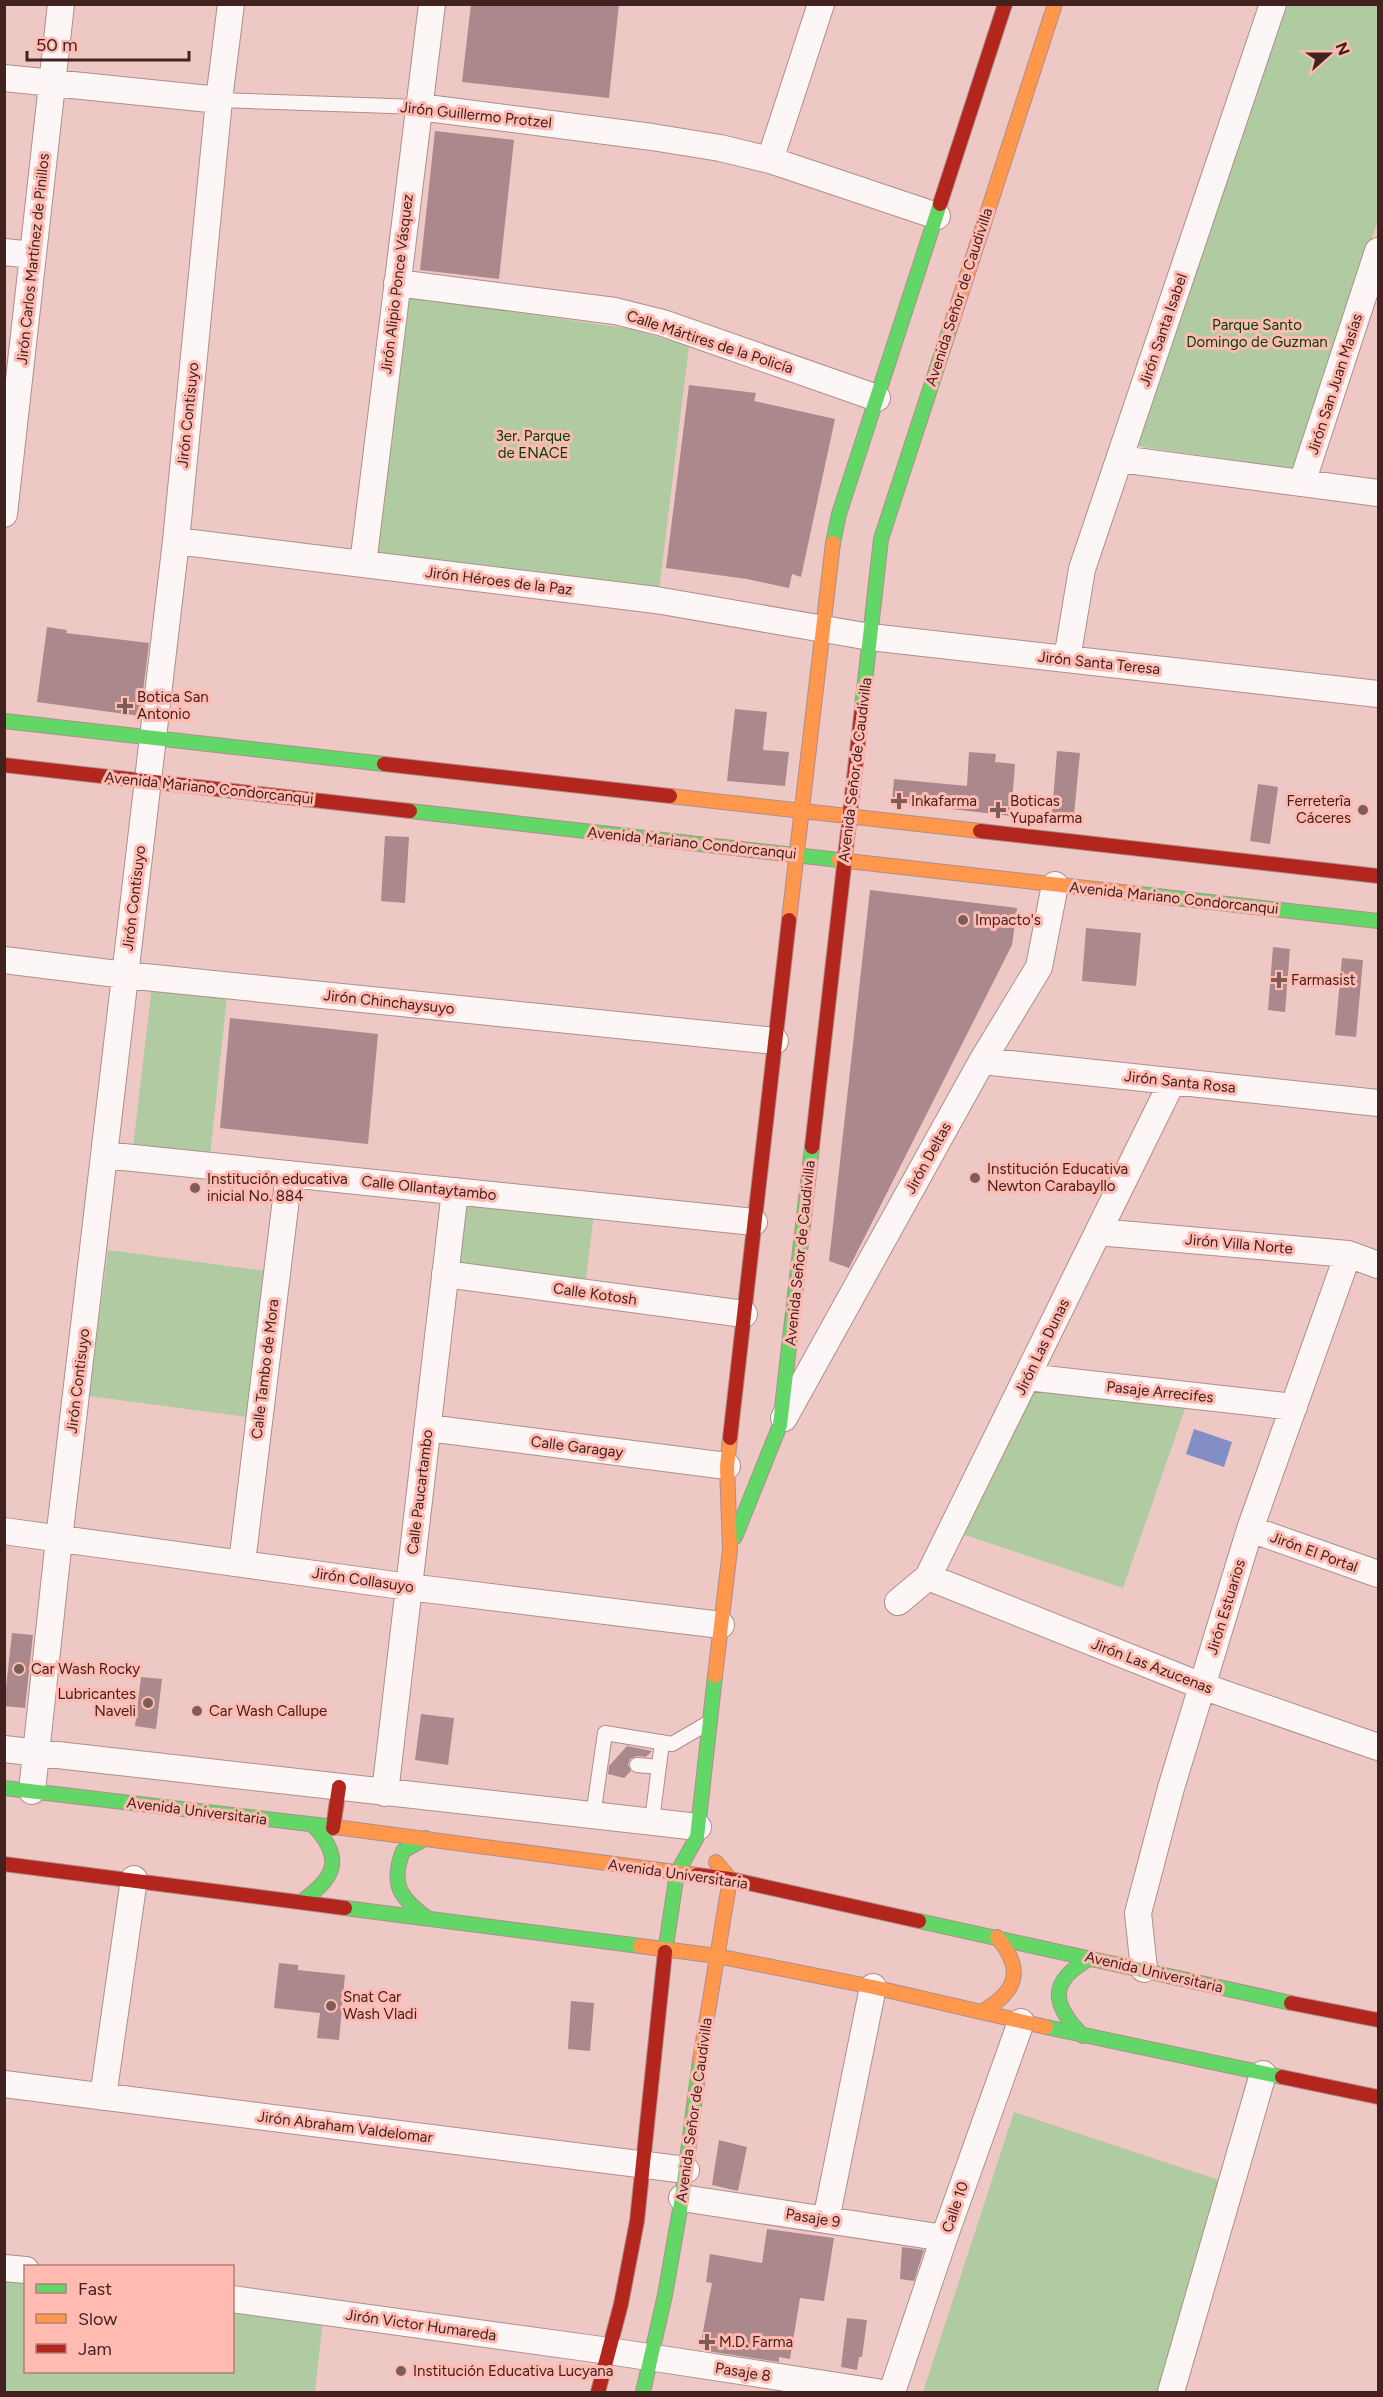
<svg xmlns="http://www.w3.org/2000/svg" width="1383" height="2397" font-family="Figtree,sans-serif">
	<rect width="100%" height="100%" fill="#eec8c4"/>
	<!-- green -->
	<path fill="#b0cba1" d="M1282 5H1378V220L1296 469 1136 446Z
		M406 296 631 329 689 346 659 591 375 556Z
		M152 986 227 996 210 1156 133 1147Z
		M464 1197 594 1213 586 1280 456 1264Z
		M108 1250 266 1271 247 1417 89 1396Z
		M1033 1386 1186 1406 1123 1588 959 1533Z
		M1014 2112 1228 2183 1160 2392H923Z
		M4 2275 25 2277 26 2372H232L233 2306 323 2319 315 2392H5Z"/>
	<!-- water -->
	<path fill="#838ec6" d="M1194 1429 1232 1442 1224 1467 1186 1454Z"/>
	<!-- building -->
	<path fill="#ab888b" d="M471 4H619L609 98 462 82Z
		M435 131 514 140 499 279 420 270Z
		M689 385 756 393 754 401 835 419 801 577 792 574 789 588 747 579 666 568Z
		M47 627 67 630 66 633 149 643 140 716 37 702Z
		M735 709 767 712 763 750 789 752 785 786 727 781Z
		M1057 751 1080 753 1074 815 1052 813Z
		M969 752 996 754 995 762 1015 764 1011 816 892 802 894 779 967 786Z
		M1258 784 1278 787 1270 844 1250 841Z
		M385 836 409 837 405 903 381 901Z
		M870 890 1017 908 1012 945 849 1268 829 1261Z
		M1086 928 1141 933 1136 986 1082 981Z
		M1273 947 1290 949 1285 1012 1268 1010Z
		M1342 958 1363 960 1356 1037 1335 1035Z
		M230 1018 378 1034 368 1144 220 1128Z
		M12 1633 33 1635 25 1708 4 1706Z
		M141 1677 162 1679 156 1729 135 1726Z
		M421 1714 454 1718 448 1765 415 1760Z
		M627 1746 652 1751 646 1757 637 1756 630 1759 628 1765 631 1771 624 1778 608 1774 609 1766Z
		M279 1963 298 1965V1970L345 1975 339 2040 317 2038 320 2013 274 2008Z
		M571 2001 594 2003 590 2051 568 2049Z
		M719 2140 747 2147 738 2191 712 2185Z
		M767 2229 834 2238 824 2301 800 2298 790 2359 779 2357V2362L707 2351 701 2342 712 2283 706 2282 710 2254 762 2263Z
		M902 2247 924 2250 914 2281 900 2279Z
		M847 2318 867 2320 862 2357H859L857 2370 841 2367Z"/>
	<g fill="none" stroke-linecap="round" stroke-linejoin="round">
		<defs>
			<path id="lane" d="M219 100 419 107
				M637 1765 659 1767
				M593 1816 605 1733 672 1744 708 1723
				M652 1821 662 1742"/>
			<path id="street" d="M4 78 219 100
				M419 107 652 137 720 148 770 160 937 216
				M770 160 821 4
				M4 252 33 255
				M397 283 615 311 663 323 877 398
				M1120 459 1378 493
				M1302 483 1378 251
				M4 514 61 4
				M176 541 656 600 870 637 1378 694
				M363 564 432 4
				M1067 659 1082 569 1273 4
				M4 960 125 975 775 1041
				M982 1061 1378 1103
				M104 1155 754 1222
				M1098 1232 1348 1254 1378 1265
				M445 1274 744 1314
				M1027 1377 1294 1407
				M784 1418 982 1061 1039 967 1055 885
				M428 1428 727 1466
				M1250 1529 1378 1574
				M4 1531 409 1587 721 1625
				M242 1563 289 1174
				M928 1577 1202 1686 1378 1747
				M898 1602 928 1577 1172 1082
				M4 1749 698 1827
				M32 1791 59 1539 176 541 219 100 231 4
				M385 1793 455 1191
				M1144 1969 1138 1913 1171 1788 1250 1529 1348 1254
				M4 2084 686 2170
				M103 2097 134 1879
				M682 2198 944 2238
				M826 2220 873 1987
				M4 2268 26 2270
				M232 2299 609 2351 877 2392
				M892 2392 944 2238 1021 2022
				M1171 2392 1263 2074"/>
			<path id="fast" d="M833 543 839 514 940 204
				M862 708 881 539 950 328
				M4 721 384 764
				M410 811 839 860
				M1139 894 1378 921
				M735 1537 780 1425 812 1147
				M4 1788 335 1827
				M426 1838 403 1851C390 1884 400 1898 427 1918
				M302 1901C337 1877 343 1857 313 1825
				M345 1908 640 1946
				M919 1921 1291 2003
				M665 1952 677 1873 697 1837 715 1676
				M1046 2027 1282 2077
				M1083 2036C1051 2004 1048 1981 1091 1958
				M643 2392 665 2295 682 2198 700 2060"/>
			<path id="slow" d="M950 328 1055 4
				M670 796 980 831
				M839 860 1139 894
				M789 920 833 543
				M715 1676 730 1550 727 1466 730 1438
				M335 1827 697 1875
				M640 1946 717 1956 873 1987 1046 2027
				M981 2012C1017 1992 1025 1970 997 1937
				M700 2060 730 1879 716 1862"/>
			<path id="jam" d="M940 204 1005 4
				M384 764 670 796
				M4 765 410 811
				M980 831 1378 876
				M812 1147 862 708
				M730 1438 789 920
				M333 1828 339 1787
				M4 1864 345 1908
				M697 1875 730 1879 919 1921
				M1291 2003 1378 2020
				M1282 2077 1378 2097
				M598 2392 621 2304 637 2221 665 1952"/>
		</defs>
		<!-- lane casing -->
		<use href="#lane" stroke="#ae8f8b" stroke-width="16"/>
		<!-- street casing -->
		<use href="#street" stroke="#ae8f8b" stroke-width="28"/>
		<!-- fast casing -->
		<use href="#fast" stroke="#ae8f8b" stroke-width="16"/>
		<!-- slow casing -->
		<use href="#slow" stroke="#ae8f8b" stroke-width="16"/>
		<!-- jam casing -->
		<use href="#jam" stroke="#ae8f8b" stroke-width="16"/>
		<!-- lane -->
		<use href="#lane" stroke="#fcf7f6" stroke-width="14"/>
		<!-- street -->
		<use href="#street" stroke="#fcf7f6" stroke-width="26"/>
		<!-- fast -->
		<use href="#fast" stroke="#63d668" stroke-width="14"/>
		<!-- slow -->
		<use href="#slow" stroke="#ff974d" stroke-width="14"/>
		<!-- jam -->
		<use href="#jam" stroke="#b3261e" stroke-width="14"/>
	</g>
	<!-- markers -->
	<g fill="#7e5c58" stroke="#ffbab2" stroke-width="2">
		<path d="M122 697h6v6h6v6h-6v6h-6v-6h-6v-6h6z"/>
		<path d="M896 792h6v6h6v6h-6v6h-6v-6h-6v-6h6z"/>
		<path d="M995 801h6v6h6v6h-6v6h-6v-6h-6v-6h6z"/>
		<circle cx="1363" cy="810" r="6"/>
		<circle cx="963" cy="920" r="6"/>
		<path d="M1276 971h6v6h6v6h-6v6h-6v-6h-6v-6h6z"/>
		<circle cx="975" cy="1178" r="6"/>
		<circle cx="195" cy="1188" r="6"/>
		<circle cx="19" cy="1669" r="6"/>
		<circle cx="148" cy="1703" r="6"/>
		<circle cx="197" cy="1711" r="6"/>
		<circle cx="331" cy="2006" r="6"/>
		<path d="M704 2333h6v6h6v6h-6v6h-6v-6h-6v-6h6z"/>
		<circle cx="401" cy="2371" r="6"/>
	</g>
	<g text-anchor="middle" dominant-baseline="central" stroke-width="6" stroke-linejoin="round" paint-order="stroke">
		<!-- street labels -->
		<g font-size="15" fill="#42221e" stroke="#ffbab2">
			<text transform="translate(476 115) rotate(6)">Jirón Guillermo Protzel</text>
			<text transform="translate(33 259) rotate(-84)">Jirón Carlos Martínez de Pinillos</text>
			<text transform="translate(397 284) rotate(-83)">Jirón Alipio Ponce Vásquez</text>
			<text transform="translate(959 297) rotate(-72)">Avenida Señor de Caudivilla</text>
			<text transform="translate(1163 330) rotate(-71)">Jirón Santa Isabel</text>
			<text transform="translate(710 342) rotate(18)">Calle Mártires de la Policía</text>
			<text transform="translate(1335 384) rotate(-72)">Jirón San Juan Masías</text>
			<text transform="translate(188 415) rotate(-84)">Jirón Contisuyo</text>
			<text transform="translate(499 581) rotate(7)">Jirón Héroes de la Paz</text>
			<text transform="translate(1099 663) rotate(6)">Jirón Santa Teresa</text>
			<text transform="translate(855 770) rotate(-83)">Avenida Señor de Caudivilla</text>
			<text transform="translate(209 788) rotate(6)">Avenida Mariano Condorcanqui</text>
			<text transform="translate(692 843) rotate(6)">Avenida Mariano Condorcanqui</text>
			<text transform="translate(134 898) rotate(-83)">Jirón Contisuyo</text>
			<text transform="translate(1174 898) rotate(6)">Avenida Mariano Condorcanqui</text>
			<text transform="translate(389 1002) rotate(6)">Jirón Chinchaysuyo</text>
			<text transform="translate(1180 1082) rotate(6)">Jirón Santa Rosa</text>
			<text transform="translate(928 1158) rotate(-61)">Jirón Deltas</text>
			<text transform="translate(429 1188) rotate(6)">Calle Ollantaytambo</text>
			<text transform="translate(1239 1244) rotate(5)">Jirón Villa Norte</text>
			<text transform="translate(800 1253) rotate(-84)">Avenida Señor de Caudivilla</text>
			<text transform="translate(595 1294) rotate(8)">Calle Kotosh</text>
			<text transform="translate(1042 1347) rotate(-64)">Jirón Las Dunas</text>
			<text transform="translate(265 1369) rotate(-83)">Calle Tambo de Mora</text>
			<text transform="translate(78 1381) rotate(-83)">Jirón Contisuyo</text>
			<text transform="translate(1160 1392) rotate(6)">Pasaje Arrecifes</text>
			<text transform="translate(577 1447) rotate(7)">Calle Garagay</text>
			<text transform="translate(420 1492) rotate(-83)">Calle Paucartambo</text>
			<text transform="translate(1314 1552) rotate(20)">Jirón El Portal</text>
			<text transform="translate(363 1580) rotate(8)">Jirón Collasuyo</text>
			<text transform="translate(1226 1607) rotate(-73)">Jirón Estuarios</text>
			<text transform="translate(1152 1666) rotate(21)">Jirón Las Azucenas</text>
			<text transform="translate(197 1811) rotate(7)">Avenida Universitaria</text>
			<text transform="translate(678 1874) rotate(8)">Avenida Universitaria</text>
			<text transform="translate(1154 1972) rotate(13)">Avenida Universitaria</text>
			<text transform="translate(694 2110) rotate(-82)">Avenida Señor de Caudivilla</text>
			<text transform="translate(345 2127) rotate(7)">Jirón Abraham Valdelomar</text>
			<text transform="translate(955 2207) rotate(-71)">Calle 10</text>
			<text transform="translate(813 2218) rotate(9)">Pasaje 9</text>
			<text transform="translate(421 2325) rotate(8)">Jirón Victor Humareda</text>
			<text transform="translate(743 2372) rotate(9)">Pasaje 8</text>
		</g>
		<!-- park labels -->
		<g font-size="15" fill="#024112" stroke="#ffbab2">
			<text x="1257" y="325">Parque Santo<tspan x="1257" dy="17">Domingo de Guzman</tspan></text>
			<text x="533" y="436">3er. Parque<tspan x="533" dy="17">de ENACE</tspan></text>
		</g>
		<!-- poi labels -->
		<g font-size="15" fill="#42221e" stroke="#ffbab2" text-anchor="start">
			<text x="137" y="697">Botica San<tspan x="137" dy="17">Antonio</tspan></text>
			<text x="911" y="801">Inkafarma</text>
			<text x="1010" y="801">Boticas<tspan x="1010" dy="17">Yupafarma</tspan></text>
			<text x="1351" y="801" text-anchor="end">Ferreterîa<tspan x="1351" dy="17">Cáceres</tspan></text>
			<text x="975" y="920">Impacto's</text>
			<text x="1291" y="980">Farmasist</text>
			<text x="987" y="1169">Institución Educativa<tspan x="987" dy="17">Newton Carabayllo</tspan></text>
			<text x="207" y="1179">Institución educativa<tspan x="207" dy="17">inicial No. 884</tspan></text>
			<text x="31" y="1669">Car Wash Rocky</text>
			<text x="136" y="1694" text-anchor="end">Lubricantes<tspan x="136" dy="17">Naveli</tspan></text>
			<text x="209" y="1711">Car Wash Callupe</text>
			<text x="343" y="1997">Snat Car<tspan x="343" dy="17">Wash Vladi</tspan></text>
			<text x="719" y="2342">M.D. Farma</text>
			<text x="413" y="2371">Institución Educativa Lucyana</text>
		</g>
	</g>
	<!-- border -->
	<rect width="1383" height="2397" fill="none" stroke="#42221e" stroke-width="12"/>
	<!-- legend -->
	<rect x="24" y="2265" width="210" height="108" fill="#ffbab2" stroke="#b37d77" stroke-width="1.5"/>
	<rect x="36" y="2284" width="30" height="9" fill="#63d668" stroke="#b37d77" stroke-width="1.5"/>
	<text x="78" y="2295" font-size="18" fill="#42221e">Fast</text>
	<rect x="36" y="2314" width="30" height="9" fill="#ff974d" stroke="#b37d77" stroke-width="1.5"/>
	<text x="78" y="2325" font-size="18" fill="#42221e">Slow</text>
	<rect x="36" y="2344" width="30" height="9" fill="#b3261e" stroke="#b37d77" stroke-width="1.5"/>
	<text x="78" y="2355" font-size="18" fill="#42221e">Jam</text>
	<!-- north arrow -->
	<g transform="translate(1329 54) rotate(69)" stroke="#ffbab2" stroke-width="4.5" paint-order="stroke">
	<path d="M0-4.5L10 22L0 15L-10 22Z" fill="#42221e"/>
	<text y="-9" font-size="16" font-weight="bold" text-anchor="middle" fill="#42221e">N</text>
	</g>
	<!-- scale -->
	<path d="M27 51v9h162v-9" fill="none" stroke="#42221e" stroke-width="3"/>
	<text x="36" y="51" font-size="18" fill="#42221e" stroke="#ffbab2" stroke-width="4.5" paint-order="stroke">50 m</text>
</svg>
